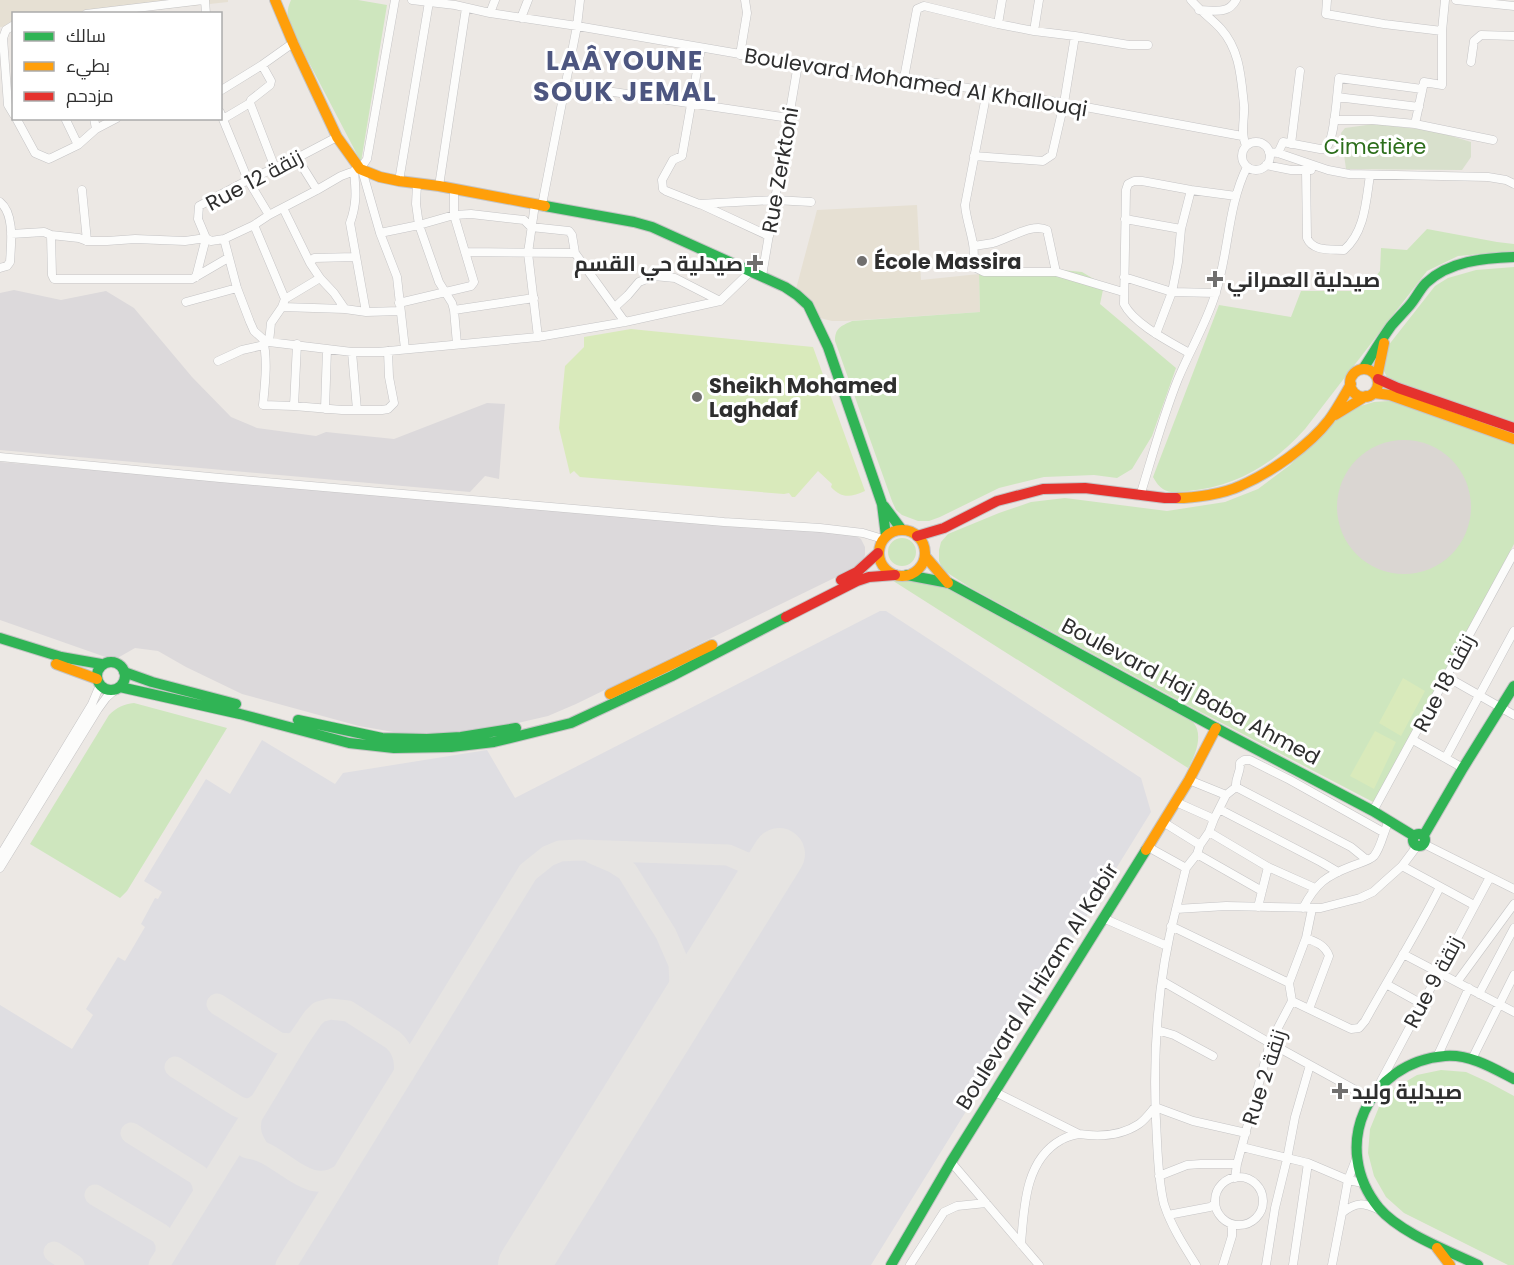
<svg xmlns="http://www.w3.org/2000/svg" width="1514" height="1265" font-family="Poppins,Cairo,sans-serif">
	<rect width="100%" height="100%" fill="#ece8e4"/>
	<!-- industrial -->
	<path fill="#dcd9db" d="M14 290 61 300 106 291 134 308 192 377 231 417 257 428 316 436 326 432 394 439 487 403 505 404 499 479 485 476 470 492 0 450V293Z
		M0 462 855 535 861 539 865 547V555L861 565 576 704 548 716 501 727 460 733H399L359 726 242 694 186 667 158 651 135 648 114 660 0 620Z"/>
	<!-- education -->
	<path fill="#e6e0d3" d="M0 0H228V2L117 14H14L13 26 0 27Z
		M917 205 921 280 979 274 980 312 846 321H832L820 318 796 289 817 210Z"/>
	<!-- airport -->
	<path fill="#dfdee2" d="M880 611H886L1141 778 1151 812 871 1265H0V1005L72 1049 93 1015 86 1009 118 957 125 961 145 927 141 924 155 898 158 899 162 892 144 881 206 779 230 794 262 740 335 784 343 773 487 750 515 798Z"/>
	<!-- green -->
	<path fill="#cee6be" d="M291 0H358L387 5 361 162 291 28C287 17 286 11 291 0Z
		M1427 229 1497 242 1514 244V251L1458 256 1427 271 1305 429C1274 464 1235 487 1188 491 1171 493 1162 494 1153 477L1219 305 1291 317 1301 291H1364L1380 271 1381 248 1407 250Z
		M1514 267V425L1398 384 1387 377 1384 371V351L1435 286 1448 278 1476 270Z
		M1052 269 1082 272 1104 285 1100 304 1176 368 1152 436 1132 469 1117 478 1094 475 1044 477 999 488 940 517 929 521H918L902 515 896 510 892 501 835 341C835 328 841 326 852 321L980 312 979 274Z
		M1389 401 1407 406 1514 442V544L1375 803 1195 709 971 588 943 570 939 561V550L941 542 948 534 999 513 1031 502 1065 498 1167 511 1225 502 1258 489 1290 465 1339 416 1354 408 1374 402Z
		M888 552a14 14 0 1 1 28 0a14 14 0 1 1-28 0Z
		M887 577 916 580 954 589 1189 717C1191 720 1196 725 1197 729 1201 742 1194 758 1188 768Z
		M134 703 227 728 127 891 120 898 30 844 109 715C117 707 124 704 134 703Z
		M1441 1070 1466 1072 1488 1082 1514 1096V1265H1508L1404 1213 1386 1197 1374 1176 1368 1153 1370 1129 1379 1107 1395 1088 1417 1075Z"/>
	<!-- cemetery -->
	<path fill="#d8e0cc" d="M1374 124 1435 131 1471 142V157L1462 170 1346 169 1341 133 1345 128Z"/>
	<!-- pitch -->
	<path fill="#d9eabb" d="M631 329 813 347 865 491C851 497 842 499 831 487L832 484 818 471 795 497H792L789 493 784 494 580 477 574 471 570 474 559 428 565 366 584 347V337Z
		M1403 678 1425 691 1401 736 1379 723Z
		M1375 731 1396 742 1374 789 1350 776Z"/>
	<!-- plaza -->
	<path fill="#dad6d2" d="M1337 507a67 67 0 1 1 134 0a67 67 0 1 1-134 0Z"/>
	<g fill="none" stroke-linecap="round" stroke-linejoin="round">
		<!-- taxiway -->
		<path stroke="#e6e4e2" stroke-width="21" d="M592 853 613 862 627 871 666 934 679 964 680 987 681 1003 671 1029
			M217 1004 279 1043 291 1044 298 1040
			M175 1067 237 1106C245 1110 251 1110 258 1104
			M131 1133 198 1175 202 1182 204 1192
			M247 1148C282 1150 306 1201 343 1173
			M260 1151C252 1140 248 1130 252 1116L298 1040 313 1018 319 1012 330 1009 348 1011 393 1040C403 1049 406 1060 404 1074
			M95 1195 161 1234 166 1243V1253
			M54 1252 74 1265
			M159 1265 251 1117
			M286 1265 528 872 548 856 560 851 579 850 728 855 768 872"/>
		<!-- runway -->
		<path stroke="#e6e4e2" stroke-width="52" d="M524 1265 779 854"/>
		<defs>
			<path id="street" d="M205 0 206 14
				M412 0 455 5 490 13 577 26 798 64 904 78 1064 103 1242 136
				M1191 0C1200 11 1212 19 1221 29 1240 50 1241 78 1244 105 1245 120 1240 131 1246 146
				M1327 0 1326 14 1384 24 1442 31
				M1456 0 1514 6
				M1199 10C1214 10 1228 15 1236 0
				M490 13 495 0
				M86 14 203 0
				M521 18 528 0
				M998 24 1002 0
				M14 25 6 30 3 38 8 105 14 115
				M1034 31 1039 0
				M701 48 682 156 673 160 662 180 663 189 666 191 699 204 775 200 811 202
				M740 55 747 13 745 0
				M1471 62 1474 41 1481 35 1514 36
				M262 65 271 81 270 85 251 100 250 103 275 168
				M904 78 917 9 924 6 998 24 1034 31 1075 36 1129 45H1148
				M566 85 789 118
				M220 91 262 65 293 43
				M987 91 965 205C966 218 971 231 973 244 975 253 972 260 976 268L984 272H1056
				M1337 97 1419 107
				M220 112 248 180 269 215
				M16 118 35 153 49 159 78 145 96 129 117 118
				M65 118 78 145
				M94 118 96 129
				M223 119 250 103
				M1334 120H1372L1415 124 1424 82 1442 85V31L1445 0
				M1415 124 1493 140
				M1242 156a14 14 0 1 1 28 0a14 14 0 1 1-28 0Z
				M1291 144 1300 71
				M1269 152 1278 153 1328 170 1349 174 1488 177 1506 180 1514 184
				M1278 153 1283 142 1320 149C1325 149 1325 150 1328 145 1335 134 1337 93 1339 78L1422 89
				M974 156 1043 161 1052 155 1064 103 1075 36
				M297 158 317 190
				M1266 165 1291 170H1311
				M362 170 380 233 397 277 405 349
				M1306 170 1307 238C1313 252 1331 249 1344 250 1365 232 1366 201 1370 175
				M354 171C356 191 357 204 350 223L366 312
				M399 181 429 2
				M417 184 416 204 419 225 439 282 452 303 454 310 457 344
				M439 186 466 8
				M82 190 87 241
				M0 202C15 214 11 245 10 262L7 266 0 268
				M535 204 528 253 538 337
				M700 204 769 236
				M542 205 577 26 580 0
				M283 208 310 263
				M1125 219 1181 229
				M254 225 285 299 282 307 271 323 269 342
				M380 233 419 225 454 215 471 214 524 220 531 227 569 231 572 235 575 253 625 322
				M11 234 44 232 51 235 79 238 87 241H107L135 239 185 241 206 238 211 241 224 239 254 225 269 215 317 190 341 176 360 169 367 159 395 0
				M51 235 52 275 54 279H192L228 258
				M224 239 237 288 250 322 254 331 263 339 269 342 352 352H378L538 337 625 322 720 301 750 272
				M974 246C980 245 987 244 993 243 1008 239 1034 222 1047 230L1056 272 1123 292
				M465 252 575 253
				M355 257 314 258 310 263 320 278 334 293 345 309 366 312 400 311
				M762 276 798 64
				M196 277 206 238 198 219 199 206 248 180 297 158 337 137
				M1124 277 1172 292 1216 293
				M285 299 320 278
				M186 302 237 288
				M399 303 471 286 474 282 454 215V189
				M282 307 345 309
				M615 307 628 295 639 282 654 276 675 278 720 301
				M454 310 534 298
				M1156 334 1172 292 1178 262 1181 229 1191 190
				M263 339C268 360 265 384 263 405L294 406 342 410H382L388 409 394 403 389 377 388 351
				M352 352 357 410
				M1189 353C1170 342 1134 324 1124 304L1126 190 1128 184 1134 181H1142L1191 190 1236 196
				M218 361 242 350 264 345
				M294 406 297 344
				M325 409 327 349
				M0 457 220 478 724 522 820 528 863 533 883 539
				M1140 496C1152 457 1163 416 1178 379 1190 350 1206 324 1215 295 1229 254 1227 207 1247 167
				M1447 677 1514 715
				M1413 740 1463 768
				M1446 757 1514 631
				M1189 780 1226 795
				M1236 787 1351 847 1367 860
				M1176 802 1214 819
				M1219 809 1321 862 1338 872
				M1373 811 1514 553
				M1163 822 1200 845
				M1209 832 1268 867 1315 888
				M1424 844 1514 889
				M1148 847 1186 868 1176 909
				M1197 854 1262 891
				M0 856 92 704 100 685
				M1402 866 1474 905
				M0 868 98 709 106 698 116 689
				M1186 868 1197 854 1200 845 1209 832 1214 819 1226 795 1236 787C1235 777 1241 773 1240 763L1244 760H1250L1290 780 1383 832
				M1258 907 1268 867
				M1303 908C1316 883 1326 876 1352 866 1359 863 1369 861 1374 856 1381 848 1384 830 1389 821
				M1103 918 1167 946
				M1171 926 1289 983
				M1306 938C1316 942 1325 945 1329 956L1309 1009
				M1403 954 1514 1012
				M1162 981 1270 1043 1370 1098
				M1457 982 1514 904
				M1386 984 1422 1004
				M1479 994 1514 928
				M1292 1001 1351 1029 1359 1028 1365 1021C1390 976 1417 933 1440 887
				M1157 1030 1174 1035 1213 1056
				M1437 1057 1469 988
				M1472 1059 1514 975
				M1381 1081 1490 877
				M995 1092 1079 1134C1099 1137 1121 1136 1139 1124 1145 1120 1150 1113 1155 1107L1193 1121 1246 1133
				M1242 1147 1308 1163 1348 1180 1363 1183
				M1356 1159 1348 1180 1342 1213C1357 1201 1363 1203 1380 1210
				M951 1162 1039 1265
				M1159 1176 1187 1165 1201 1164H1237
				M1215 1201a24 24 0 1 1 48 0a24 24 0 1 1-48 0Z
				M1235 1178 1237 1164 1270 1043 1292 1001 1289 983 1306 938 1312 909
				M1168 1215 1210 1207 1215 1204
				M1021 1244C1024 1207 1025 1160 1061 1140 1066 1137 1073 1135 1079 1134
				M910 1265 944 1212 957 1206 986 1203
				M1196 1265C1184 1246 1171 1226 1164 1204 1159 1184 1158 1162 1157 1141 1152 1063 1156 984 1176 909L1226 906 1321 908 1360 898 1373 892 1384 882 1402 866 1417 846
				M1223 1265 1232 1236V1225
				M1266 1265 1275 1208 1287 1159 1295 1117 1310 1065
				M1293 1265 1308 1163
				M1332 1265 1342 1213"/>
			<path id="fast" d="M545 206 634 222 652 227 785 287 797 295 808 305 828 347 882 504 886 536
				M1363 369C1372 355 1381 340 1391 326 1397 319 1404 312 1410 305 1416 298 1420 289 1426 283 1449 261 1484 258 1514 257
				M884 506 902 530
				M907 575 949 583 1216 728 1373 811 1414 836
				M0 638 61 657 101 664
				M97 676a14 14 0 1 1 28 0a14 14 0 1 1-28 0Z
				M124 672 152 682 236 704
				M120 687 240 714 349 743 394 748 451 747 494 742 571 723 672 676 786 617
				M298 720 382 738 427 739 461 737 516 728
				M1413 840a6 6 0 1 1 12 0a6 6 0 1 1-12 0Z
				M1424 835 1463 768 1514 686
				M891 1265 951 1162 1146 850
				M1478 1265C1449 1251 1400 1233 1379 1208 1329 1147 1368 1062 1445 1056 1470 1054 1493 1068 1514 1079"/>
			<path id="slow" d="M275 0 293 43 337 137 360 169 380 177 399 181 439 186 545 206
				M1350 383a14 14 0 1 1 28 0a14 14 0 1 1-28 0Z
				M1377 377 1384 343
				M1374 393 1390 395 1514 439
				M1335 415 1366 396
				M1176 498C1195 498 1223 494 1240 486 1270 473 1309 446 1329 420 1337 409 1344 396 1351 384
				M879 553a23 23 0 1 1 46 0a23 23 0 1 1-46 0Z
				M925 556 948 583
				M56 664 97 679
				M610 694 712 645
				M1146 850 1189 780 1216 728
				M1437 1248 1450 1265"/>
			<path id="jam" d="M1378 379 1398 388 1514 428
				M917 536 944 528 997 501 1043 489 1085 488 1165 498H1176
				M841 580 857 572 878 553
				M786 617 857 581 869 577 895 575"/>
		</defs>
		<!-- street casing -->
		<use href="#street" stroke="#c5c4c5" stroke-width="9"/>
		<!-- fast casing -->
		<use href="#fast" stroke="#c5c4c5" stroke-width="12"/>
		<!-- slow casing -->
		<use href="#slow" stroke="#c5c4c5" stroke-width="12"/>
		<!-- jam casing -->
		<use href="#jam" stroke="#c5c4c5" stroke-width="12"/>
		<!-- street -->
		<use href="#street" stroke="#fcfcfb" stroke-width="8"/>
		<!-- fast -->
		<use href="#fast" stroke="#30b455" stroke-width="10"/>
		<!-- slow -->
		<use href="#slow" stroke="#ff9f0a" stroke-width="10"/>
		<!-- jam -->
		<use href="#jam" stroke="#e5322d" stroke-width="10"/>
	</g>
	<!-- markers -->
	<g fill="#706f6e" stroke="#fff" stroke-width="2">
		<circle cx="862" cy="261" r="6"/>
		<path d="M752 254h6v6h6v6h-6v6h-6v-6h-6v-6h6z"/>
		<path d="M1212 270h6v6h6v6h-6v6h-6v-6h-6v-6h6z"/>
		<circle cx="697" cy="397" r="6"/>
		<path d="M1337 1082h6v6h6v6h-6v6h-6v-6h-6v-6h6z"/>
	</g>
	<g text-anchor="middle" dominant-baseline="central" stroke-width="6" stroke-linejoin="round" paint-order="stroke">
		<!-- street labels -->
		<g font-size="21" fill="#2e2e2e" stroke="#fff">
			<text transform="translate(916 82) rotate(9)">Boulevard Mohamed Al Khallouqi</text>
			<text transform="translate(780 170) rotate(-80)">Rue Zerktoni</text>
			<text transform="translate(254 180) rotate(-28)">Rue 12 زنقة</text>
			<text transform="translate(1444 683) rotate(-62)">Rue 18 زنقة</text>
			<text transform="translate(1191 691) rotate(28)">Boulevard Haj Baba Ahmed</text>
			<text transform="translate(1433 982) rotate(-62)">Rue 9 زنقة</text>
			<text transform="translate(1037 986) rotate(-58)">Boulevard Al Hizam Al Kabir</text>
			<text transform="translate(1264 1077) rotate(-72)">Rue 2 زنقة</text>
		</g>
		<!-- park labels -->
		<g font-size="21" fill="#2c6e1b" stroke="#fff">
			<text x="1375" y="146">Cimetière</text>
		</g>
		<!-- poi labels -->
		<g font-size="21" font-weight="bold" fill="#2e2e2e" stroke="#fff" text-anchor="start">
			<text x="874" y="261">École Massira</text>
			<text x="743" y="263" text-anchor="end">صيدلية حي القسم</text>
			<text x="1227" y="279">صيدلية العمراني</text>
			<text x="709" y="385">Sheikh Mohamed<tspan x="709" dy="24">Laghdaf</tspan></text>
			<text x="1352" y="1091">صيدلية وليد</text>
		</g>
		<!-- district labels -->
		<g font-size="27" font-weight="bold" letter-spacing="1.5" fill="#4d5680" stroke="#fff">
			<text x="625" y="60">LAÂYOUNE<tspan x="625" dy="31">SOUK JEMAL</tspan></text>
		</g>
	</g>
	<!-- legend -->
	<rect x="12" y="12" width="210" height="108" fill="#ffffff" stroke="#ababab" stroke-width="1.5"/>
	<rect x="24" y="32" width="30" height="9" fill="#30b455" stroke="#ababab" stroke-width="1.5"/>
	<text x="66" y="42" font-size="18" fill="#2e2e2e">سالك</text>
	<rect x="24" y="62" width="30" height="9" fill="#ff9f0a" stroke="#ababab" stroke-width="1.5"/>
	<text x="66" y="72" font-size="18" fill="#2e2e2e">بطيء</text>
	<rect x="24" y="92" width="30" height="9" fill="#e5322d" stroke="#ababab" stroke-width="1.5"/>
	<text x="66" y="102" font-size="18" fill="#2e2e2e">مزدحم</text>
</svg>
